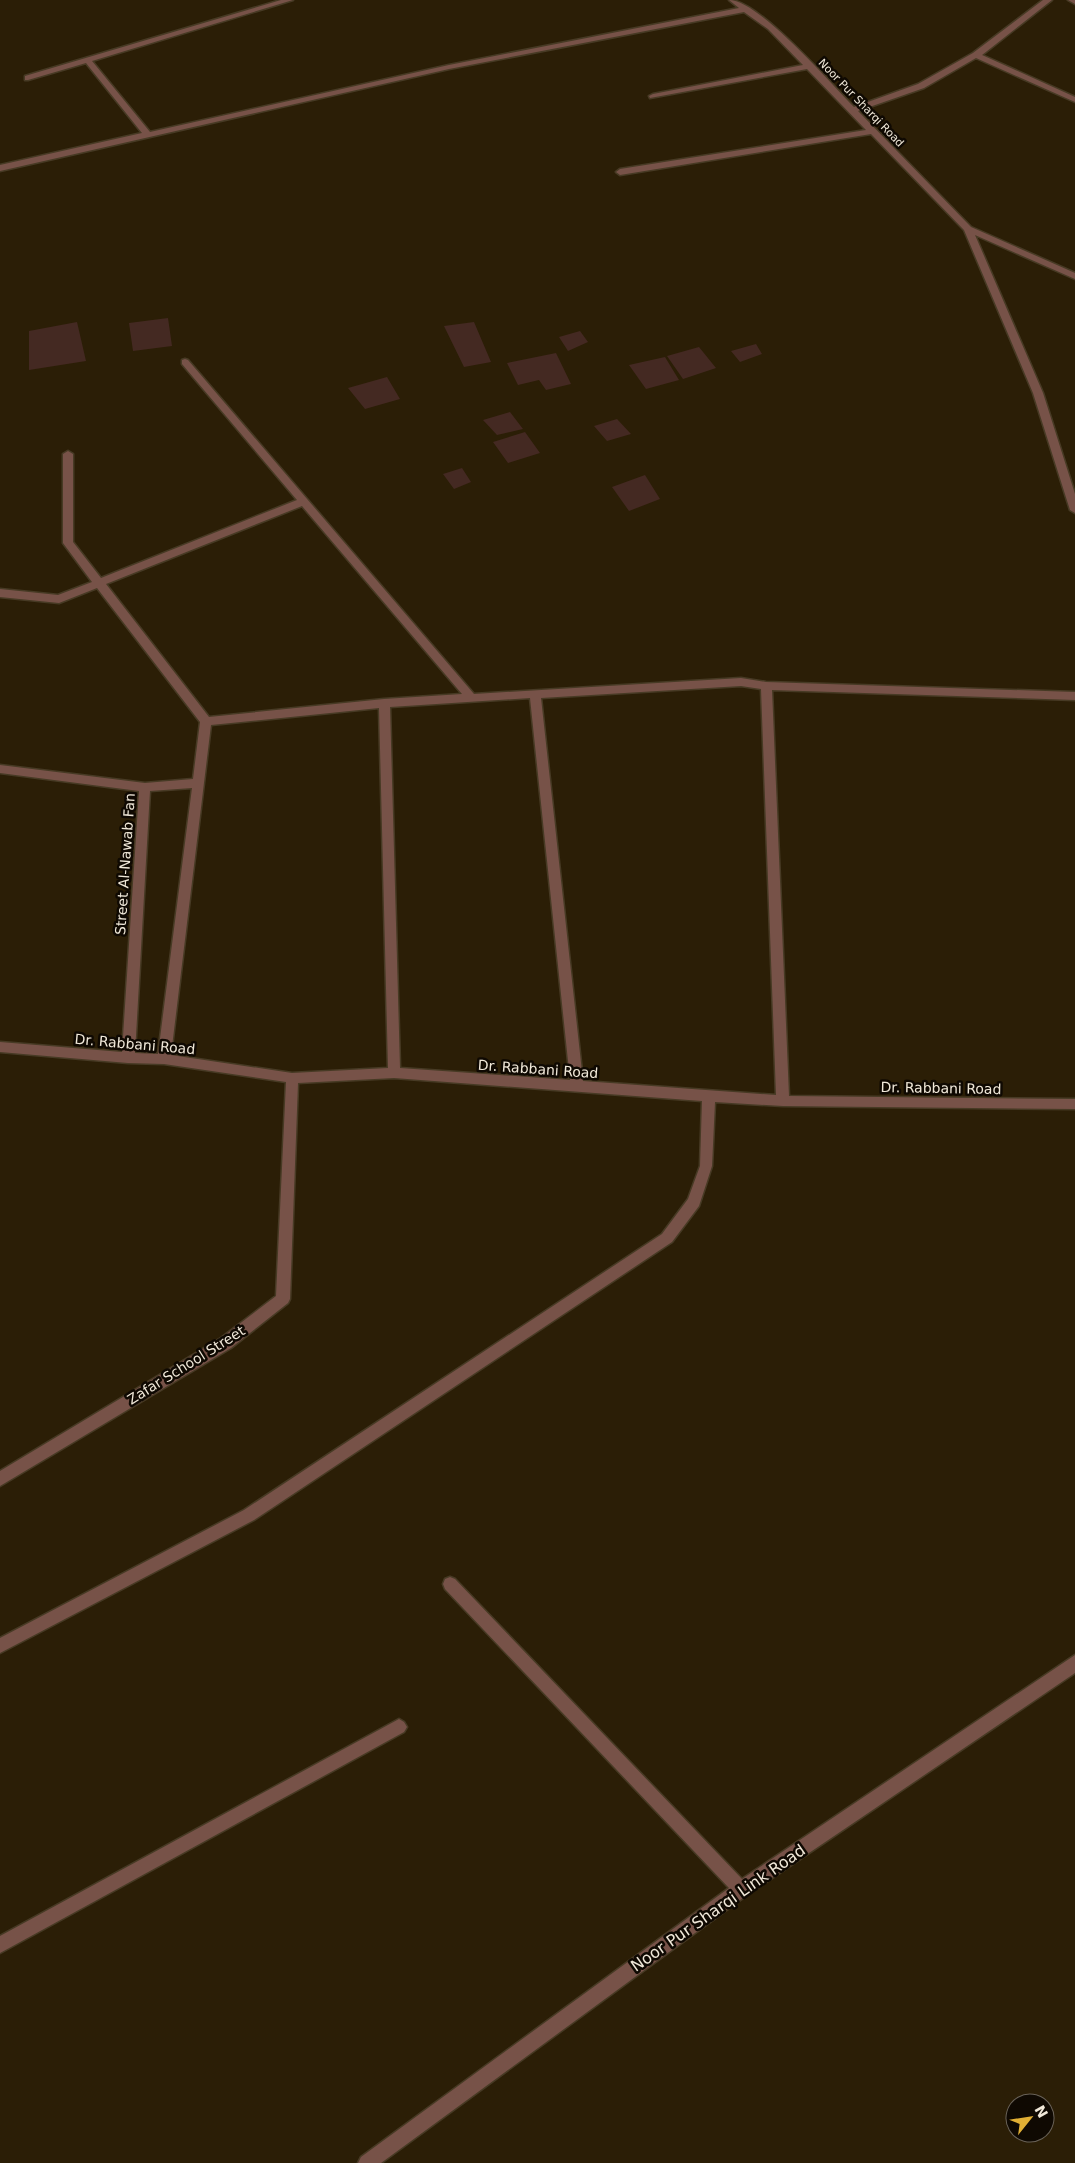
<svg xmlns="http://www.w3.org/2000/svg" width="1075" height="2163" font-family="'DejaVu Sans',sans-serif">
	<rect width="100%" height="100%" fill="#2b1e06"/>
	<!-- building -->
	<path fill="#442922" d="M168 318 172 346 133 351 129 323Z
		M77 322 86 361 29 370V331Z
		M474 322 491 362 464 367 444 326Z
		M580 331 588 342 568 351 559 337Z
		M756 344 762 354 740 362 731 351Z
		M699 347 716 368 683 379 667 356Z
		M556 353 571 384 546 390 539 380 518 385 507 363Z
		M665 357 679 380 646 389 629 365Z
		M387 377 400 399 365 409 348 388Z
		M510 412 523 429 497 435 483 420Z
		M617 419 631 434 607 441 594 426Z
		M525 432 540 453 508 463 493 442Z
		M462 468 471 482 454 489 443 474Z
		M645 475 660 499 629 511 612 487Z"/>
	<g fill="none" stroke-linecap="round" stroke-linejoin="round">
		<defs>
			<path id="street" d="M281 0H293L92 61 150 132 449 65 739 8 729 0C759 0 830 83 854 107L918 84 973 53 1043 0H1052L982 55 1075 97V102L976 58 924 88 858 111 971 227 1075 273V279L975 235 1043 393 1075 494V513L1070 510 1033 393 964 230 871 134 620 175 616 172 620 169 866 130 807 69 650 98 649 96 653 94 803 65 768 29 744 12 449 69 0 171V165L142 133 86 63 28 80H25V76Z
				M1068 0H1075V4Z
				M185 359 188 360 474 694 741 678 766 682 1075 692V700L772 690 789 1096 1075 1099V1109L783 1106 715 1102 712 1166 699 1206 672 1242 254 1520 0 1653V1638L244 1510 662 1234 688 1199 700 1166 702 1101 394 1078 298 1083 290 1299 288 1303 231 1348 0 1486V1471L221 1338 276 1296 286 1082 164 1064 128 1063 0 1052V1042L122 1052 139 791 0 773V765L145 783 193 779 200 722 97 588 59 603 0 597V589L58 595 92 582 63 543V454L68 451 73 454V542L101 578 297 500 182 364V360ZM302 506 462 694 384 699 209 717 106 584ZM741 686 761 689 776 1095 583 1081 541 698ZM530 698 570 1080 400 1068 390 707ZM379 708 388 1068 292 1073 171 1055 211 725ZM192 788 158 1054 135 1053 150 791Z
				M450 1577 455 1579 742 1879 1075 1655V1673L747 1895 381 2163H358L361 2157 729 1888 445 1589 443 1584 445 1579Z
				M399 1719 404 1722 407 1727 404 1732 0 1953V1936Z"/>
		</defs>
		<!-- street casing -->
		<use href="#street" stroke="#473a24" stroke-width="3"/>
		<!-- street -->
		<use href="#street" fill="#775248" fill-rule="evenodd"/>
	</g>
	<g text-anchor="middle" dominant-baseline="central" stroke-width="5" stroke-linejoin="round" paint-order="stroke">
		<!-- far-street labels -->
		<g font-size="11" fill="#f0e8d9" stroke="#0f0902">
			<text transform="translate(861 103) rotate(46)">Noor Pur Sharqi Road</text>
		</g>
		<!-- street labels -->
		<g font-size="14" fill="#f0e8d9" stroke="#0f0902">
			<text transform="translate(125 864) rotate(-86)">Street Al-Nawab Fan</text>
			<text transform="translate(135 1044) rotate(5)">Dr. Rabbani Road</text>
			<text transform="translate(538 1069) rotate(4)">Dr. Rabbani Road</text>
			<text transform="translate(941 1088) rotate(1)">Dr. Rabbani Road</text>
			<text transform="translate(186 1365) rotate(-32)">Zafar School Street</text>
		</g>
		<!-- near-street labels -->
		<g font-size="16" fill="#f0e8d9" stroke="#0f0902">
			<text transform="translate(718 1908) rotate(-35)">Noor Pur Sharqi Link Road</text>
		</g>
	</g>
	<!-- north arrow -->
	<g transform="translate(1030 2118) rotate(60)"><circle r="24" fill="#0f0902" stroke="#696258"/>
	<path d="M0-4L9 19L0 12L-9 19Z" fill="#e1af34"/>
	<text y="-8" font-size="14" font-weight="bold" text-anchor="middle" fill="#f0e8d9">N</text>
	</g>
</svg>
